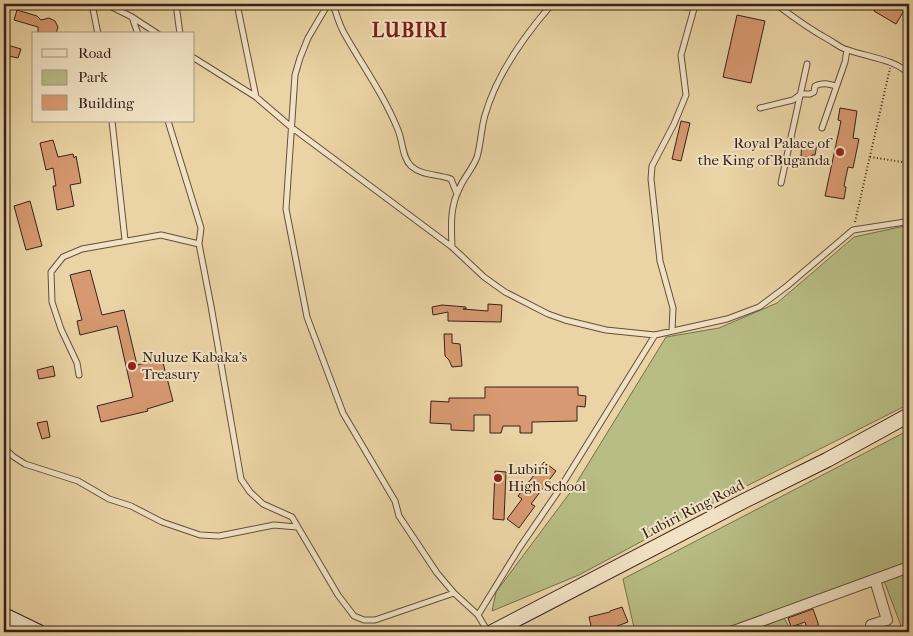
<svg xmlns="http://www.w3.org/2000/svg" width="913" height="636" font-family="'IM FELL French Canon',serif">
	<rect width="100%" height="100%" fill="#ead3a4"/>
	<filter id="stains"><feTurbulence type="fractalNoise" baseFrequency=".004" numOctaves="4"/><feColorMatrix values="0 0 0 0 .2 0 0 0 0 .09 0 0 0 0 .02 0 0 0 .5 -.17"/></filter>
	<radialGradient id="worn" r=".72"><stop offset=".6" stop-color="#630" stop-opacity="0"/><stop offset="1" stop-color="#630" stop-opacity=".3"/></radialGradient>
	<!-- green -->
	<path fill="#b8bc85" stroke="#786e4f" d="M909 225V404L717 501 579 575 492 611 496 592 572 490 666 337 719 328 777 303 854 237Z
		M909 430V566L785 612 717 632H635L623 579Z
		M909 571V629L903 631 884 581Z
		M784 618 789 627 802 625 804 632H750Z"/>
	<!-- building -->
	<path fill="#d79971" stroke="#372119" d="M878 4H883L891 8 894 4H908L896 24 874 11Z
		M17 10 37 16 41 20 49 18 55 21 58 27 56 34H38V27L14 20Z
		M737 15 765 21 751 83 723 77Z
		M4 44 21 49 18 58 4 55Z
		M840 108 857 111 853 138 859 139 853 168 848 167 844 186 846 187 844 199 825 196 841 121 838 120Z
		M681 121 690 123 681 161 672 159Z
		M53 140 58 157 73 154 74 158 76 156 81 183 70 185 74 206 57 210 53 186H56L53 168 46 170 40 143Z
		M802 142 817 144 815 155H812L811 158 801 156Z
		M30 201 42 246 26 250 14 206Z
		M90 270 102 315 124 310 137 365 162 359 173 401 147 409 148 411 101 422 97 406 133 397 117 326 80 335 77 321 82 320 70 275Z
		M488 304 502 305 501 322 448 321V312L433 315 432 307 442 305 466 307V309H463L488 311Z
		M444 334H452V343L460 344 462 366 452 367 449 360 445 356Z
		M53 366 55 376 39 379 37 370Z
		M485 387H578V395L586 396 585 407 577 406V421L532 422V433H520V426H503L501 433H490V415H474V431L451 430V424L430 423 431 401 449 402V398H485Z
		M47 421 50 437 42 439 37 423Z
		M544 462 556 471 531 504 535 506 519 528 507 519 522 499 518 496Z
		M495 471 506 472 504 520 493 519Z
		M622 607 628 622 604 631 603 627 592 630 589 617 610 612V611Z
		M813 609 818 623 819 632H808L805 622 791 627 788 618Z"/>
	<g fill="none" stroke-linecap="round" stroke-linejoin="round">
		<defs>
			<path id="lane" d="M92 4 98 34
				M106 4 132 17 158 34
				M176 4 180 34
				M237 4 256 97
				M328 4 308 38 300 58 295 75 286 209 307 317 343 413 395 501 399 516 437 573 454 593 478 615 488 632
				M333 4C336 13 339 24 344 33 362 65 384 95 398 130 403 142 402 157 411 166 422 176 438 174 451 179L457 194
				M653 4 688 7 697 4
				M776 4C794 18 811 30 831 41 836 44 842 49 848 50 867 57 895 59 909 74
				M132 17 138 34
				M194 58 256 97 291 127 452 247 484 277 505 292 548 314 565 320 606 330 655 335 727 319 759 307 787 286 853 230 905 222 909 220
				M760 108 793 100 801 94H810L814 92 815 86C822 82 829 84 836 86
				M112 121 125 240
				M168 121 201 228 199 244 211 306 241 479 250 492 263 504 292 517 338 595 354 616 364 620H375L454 593
				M822 128 845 62 847 50
				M781 183 807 64
				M452 247C451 225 450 206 460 187 465 176 473 168 477 157 481 143 481 129 485 115 497 74 524 36 552 4
				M672 331 673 308 660 261 651 179 652 166 674 124 686 95 681 55 695 5
				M79 375 77 363 61 329 52 302 51 272 63 257 82 249 161 235 199 244
				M4 448 14 457 25 464 78 481 109 499 131 506 162 522 200 535 219 536 274 525 297 527
				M478 615 520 547 557 493 655 335"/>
			<path id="street" d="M871 625 887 620 875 580
				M731 632 909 567"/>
			<path id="secondary" d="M4 615 39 632
				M492 632 744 501 827 460 909 415"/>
		</defs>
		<!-- lane casing -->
		<use href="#lane" stroke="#644e3c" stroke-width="7"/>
		<!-- street casing -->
		<use href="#street" stroke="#644e3c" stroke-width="12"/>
		<!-- secondary casing -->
		<use href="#secondary" stroke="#372119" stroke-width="16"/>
		<!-- path -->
		<path stroke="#372119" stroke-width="2" stroke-dasharray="1 2.5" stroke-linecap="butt" d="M870 157 909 163
			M855 222 890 68"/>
		<!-- lane -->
		<use href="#lane" stroke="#f1e2c4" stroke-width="5"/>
		<!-- street -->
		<use href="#street" stroke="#f1e2c4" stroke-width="10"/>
		<!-- secondary -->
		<use href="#secondary" stroke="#f1e2c4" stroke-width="14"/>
	</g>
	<!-- markers -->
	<g fill="#8f2418" stroke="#f1e2c4" stroke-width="2">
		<circle cx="840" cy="152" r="5"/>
		<circle cx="132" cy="366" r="5"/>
		<circle cx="498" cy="478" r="5"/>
	</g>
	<g text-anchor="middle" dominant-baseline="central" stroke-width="4" stroke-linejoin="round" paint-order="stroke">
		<!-- poi labels -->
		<g font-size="15" fill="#372119" stroke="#f1e2c4" text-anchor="start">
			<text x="830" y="143" text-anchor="end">Royal Palace of<tspan x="830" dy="17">the King of Buganda</tspan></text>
			<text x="142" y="357">Nuluze Kabaka's<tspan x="142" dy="17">Treasury</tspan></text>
			<text x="508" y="469">Lubiri<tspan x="508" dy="17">High School</tspan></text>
		</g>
		<!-- street labels -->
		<g font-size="15" fill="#372119" stroke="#f1e2c4">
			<text transform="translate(693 509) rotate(-27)">Lubiri Ring Road</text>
		</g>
		<!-- district labels -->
		<g font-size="20" font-weight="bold" letter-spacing="1" fill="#7a1f14" stroke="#f1e2c4">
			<text x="410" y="30">LUBIRI</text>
		</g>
	</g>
	<!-- margin -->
	<rect width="913" height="636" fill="none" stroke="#ead3a4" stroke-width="20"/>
	<rect x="5" y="5" width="903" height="626" fill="none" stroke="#372119" stroke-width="2.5"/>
	<rect x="10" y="10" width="893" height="616" fill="none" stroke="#372119"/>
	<!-- legend -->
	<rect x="32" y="32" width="162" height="90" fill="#f1e2c4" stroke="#a79580"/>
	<rect x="42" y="49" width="25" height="8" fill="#f1e2c4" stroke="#a79580"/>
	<text x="78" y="58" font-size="15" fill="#372119">Road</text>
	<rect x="42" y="70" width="25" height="15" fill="#b8bc85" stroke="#a79580"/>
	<text x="78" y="82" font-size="15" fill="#372119">Park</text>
	<rect x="42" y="95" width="25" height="15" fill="#d79971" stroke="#a79580"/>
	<text x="78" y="108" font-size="15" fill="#372119">Building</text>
	<rect width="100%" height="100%" filter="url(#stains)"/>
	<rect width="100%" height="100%" fill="url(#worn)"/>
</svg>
